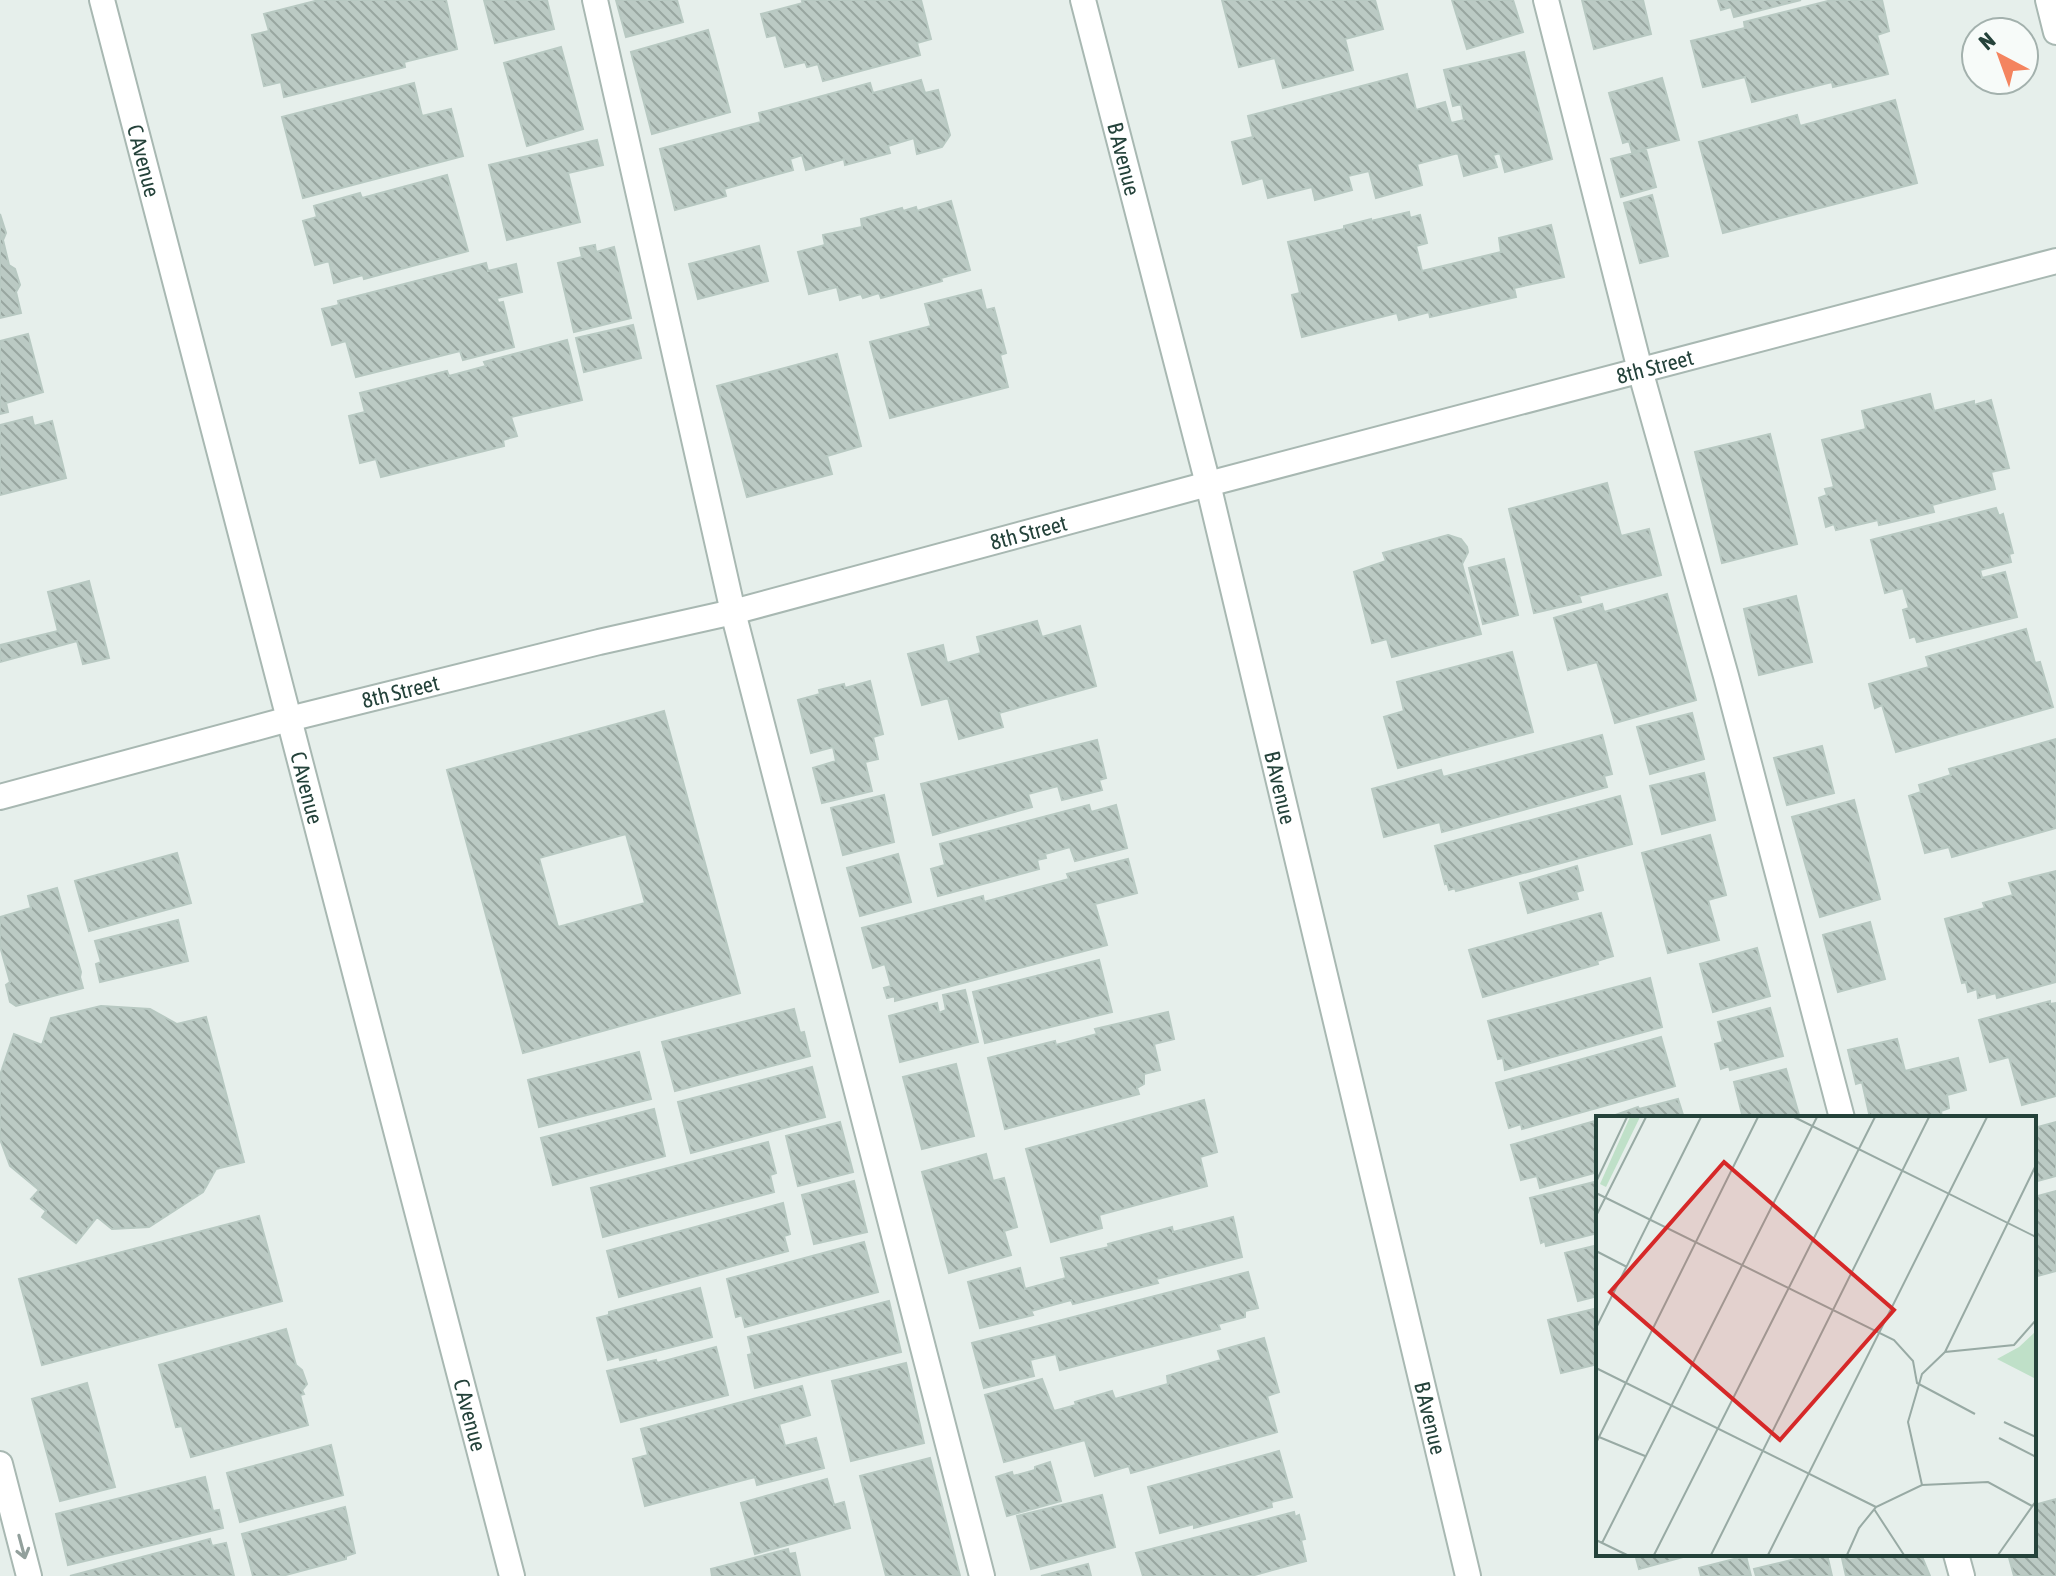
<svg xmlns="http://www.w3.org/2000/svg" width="2056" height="1576" font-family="'Asap Condensed',sans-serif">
	<defs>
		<pattern id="building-back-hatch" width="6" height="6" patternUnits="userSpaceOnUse" patternTransform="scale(2)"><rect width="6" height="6" fill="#bbcac4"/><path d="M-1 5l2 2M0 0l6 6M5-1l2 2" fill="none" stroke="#98a6a0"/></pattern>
	</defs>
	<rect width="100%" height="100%" fill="#e6efeb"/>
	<!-- building -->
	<path fill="url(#building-back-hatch)" stroke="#b8c9c2" stroke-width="2" fill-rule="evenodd" d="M319 0H446L457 49 404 62 405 67 284 97 281 82 264 86 252 35 269 31 264 14Z
		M484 0H547L554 29 495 43Z
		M616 0H677L683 22 626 37Z
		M921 0 931 39 917 43 920 55 823 81 818 64 807 67 805 62 785 67 776 35 767 37 761 14 803 3 802 1 805 0Z
		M1222 0H1375L1383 29 1345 39 1353 70 1283 88 1275 58 1239 67Z
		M1452 0H1513L1523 32 1467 49Z
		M1582 0H1643L1651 34 1594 49Z
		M1718 0H1801L1734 17 1731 7 1721 10Z
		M1832 0H1882L1889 31 1877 35 1888 74 1833 87 1832 82 1752 102 1745 77 1703 87 1691 41 1745 28 1744 22Z
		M708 30 730 112 652 134 631 52Z
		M561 47 583 129 527 146 504 63Z
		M1524 52 1552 159 1505 172 1500 153 1493 155 1497 167 1464 176 1458 153 1417 164 1422 185 1376 198 1369 171 1348 176 1352 190 1315 200 1312 187 1268 198 1263 178 1243 184 1232 142 1253 137 1248 116 1407 74 1416 110 1445 102 1451 123 1464 120 1461 104 1453 106 1444 70Z
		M1662 78 1679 140 1632 152 1629 141 1623 143 1609 93Z
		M921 80 925 93 938 90 950 135 942 147 917 154 914 138 888 146 890 153 845 165 844 159 806 170 802 155 790 159 793 170 724 189 726 196 675 210 660 149 761 122 759 113 870 83 873 93Z
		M414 83 422 116 451 109 463 156 303 198 282 117Z
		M1895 100 1917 183 1723 233 1699 142 1797 115 1800 126Z
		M597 140 603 165 568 173 580 222 507 240 489 165Z
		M1646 150 1656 187 1621 197 1611 159Z
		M447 175 468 251 364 279 363 275 334 283 329 261 315 265 303 221 317 217 314 206 360 193 362 198Z
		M1652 195 1668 256 1640 263 1624 203Z
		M951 201 970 270 941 278 942 281 881 298 879 293 863 298 861 294 840 300 837 287 809 294 798 252 825 245 823 235 862 227 861 219 902 208 903 211 916 207 917 211Z
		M1409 212 1410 218 1420 215 1427 243 1416 246 1422 271 1501 252 1499 238 1551 225 1564 277 1514 288 1516 297 1430 317 1429 312 1399 320 1397 313 1302 337 1292 295 1300 293 1288 242 1344 229V226L1371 219V221Z
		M0 214 6 233 3 240 9 265 15 269 20 285 16 292 21 313 0 318Z
		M595 245 596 252 614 247 631 318 574 332 558 263 582 257 580 248Z
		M759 246 768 281 698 299 689 264Z
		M486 263 488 271 516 264 522 292 497 298 498 303 503 302 514 347 463 360 460 351 356 377 346 341 332 345 322 309 339 305 338 301Z
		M981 290 986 310 994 308 1006 353 1000 355 1008 387 890 418 870 342 931 326 925 304Z
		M633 325 641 358 584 372 576 338Z
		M28 334 43 392 6 403 8 412 0 414V341Z
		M567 340 582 400 511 417 517 436 503 440 504 446 381 477 376 459 360 463 349 416 365 412 360 393 447 371 449 376 486 366 484 362Z
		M837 354 861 446 827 456 832 474 747 497 717 386Z
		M1930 394 1934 411 1974 401V405L1991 400 2009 468 1991 472 1995 489 1932 505 1934 512 1879 525 1878 520 1836 530 1834 524 1826 527 1819 498 1827 495 1825 489 1834 487 1822 440 1866 429 1862 411Z
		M32 417 34 426 52 421 66 478 0 495V425Z
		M1770 434 1797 544 1722 563 1695 452Z
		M1607 483 1621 536 1649 529 1661 575 1579 596 1581 602 1534 613 1509 509Z
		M1996 508 1999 516 2003 514 2013 553 2009 554 2011 562 1980 570 1982 578 2005 572 2017 617 1917 642 1915 636 1910 638 1903 610 1909 608 1903 588 1885 593 1871 540Z
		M1448 535 1461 539 1467 547 1468 552 1462 564 1481 634 1392 657 1387 639 1372 643 1354 572 1386 561 1383 553Z
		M1504 559 1518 615 1483 624 1469 568Z
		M89 581 109 658 83 664 77 641 0 662V645L58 631 48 592Z
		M1667 594 1696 700 1615 723 1597 662 1568 670 1554 618 1602 604 1604 612Z
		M1796 596 1812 662 1759 675 1744 609Z
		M1037 621 1042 637 1080 626 1096 686 999 713 1003 727 959 739 948 698 922 705 908 654 943 645 947 663 981 653 977 637Z
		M2026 629 2035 663 2040 662 2053 707 1896 752 1882 705 1875 708 1869 684 1929 667 1926 657Z
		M1512 652 1533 732 1398 768 1384 717 1404 711 1397 682Z
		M870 681 883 734 873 737 878 759 865 762 872 791 822 803 813 768 836 761 833 747 811 753 798 700 820 694 819 690 844 684 845 688Z
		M664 711 740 993 523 1053 447 770ZM626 834 645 903 558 927 539 858Z
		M1692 713 1704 759 1650 774 1637 727Z
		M1602 735 1612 774 1604 776 1607 787 1442 832 1440 822 1384 837 1372 789 1441 770 1443 777Z
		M2056 739V828L1952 857 1949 847 1925 853 1909 796 1921 792 1919 785 1951 775 1949 769Z
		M1097 740 1106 778 1099 780 1102 790 1062 800 1058 786 1028 794 1032 807 933 835 921 784Z
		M1822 746 1834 793 1787 805 1774 758Z
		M1704 773 1715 820 1662 834 1650 786Z
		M884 795 894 842 843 855 831 808Z
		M1620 796 1632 844 1456 891 1455 888 1449 890 1447 883 1445 884 1435 846Z
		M1854 800 1880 899 1820 917 1792 817Z
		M1089 805 1091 812 1116 805 1127 848 1075 861 1070 847 1045 854 1046 858 1037 860 1039 869 938 896 931 869 945 865 940 844Z
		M1710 835 1726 895 1708 900 1719 940 1668 953 1642 853Z
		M177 853 191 903 89 931 75 881Z
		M898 854 911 902 860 916 847 868Z
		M1128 859 1137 893 1095 904 1107 945 895 1001V996L887 998 884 988 891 986 885 964 873 968 862 928 983 896 984 902 1069 879 1067 874Z
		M1577 866 1583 890 1576 892 1578 899 1528 913 1520 883Z
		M2056 871V982L1997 998 1996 993 1978 998 1977 989 1968 992 1966 982 1962 983 1945 919 1985 908 1983 903 2013 895 2009 883Z
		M57 888 81 972 80 977 83 988 16 1006 10 1002 6 985 10 982 0 946V917L31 908 28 896Z
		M1601 913 1613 956 1597 961 1598 964 1483 997 1469 950Z
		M178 920 188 961 100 982 96 964 101 962 95 941Z
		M1870 922 1885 979 1838 992 1823 935Z
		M1757 948 1770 996 1713 1012 1700 964Z
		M1099 960 1112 1012 985 1043 973 992Z
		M1650 978 1662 1027 1505 1070 1503 1058 1498 1059 1488 1021Z
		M965 990 978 1042 900 1062 889 1016 937 1003 939 1013 946 1010 943 995Z
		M2050 1001V1004L2056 1003V1096L2022 1105 2009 1057 1990 1062 1979 1020Z
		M101 1006 150 1009 177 1024 206 1017 244 1162 216 1169 203 1192 149 1227 112 1229 97 1217 76 1243 42 1217 46 1211 31 1199 39 1190 10 1166 0 1139V1075L14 1034 42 1045 51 1018Z
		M1770 1008 1783 1056 1730 1070 1729 1066 1721 1069 1715 1044 1723 1042 1718 1022Z
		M794 1009 800 1033 804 1032 810 1056 675 1091 662 1042Z
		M1168 1012 1174 1039 1154 1044 1160 1070 1144 1074V1084L1137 1088 1139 1094 1005 1129 988 1058 1055 1041 1056 1045 1097 1034 1095 1029Z
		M1661 1037 1675 1086 1522 1129 1521 1124 1509 1128 1496 1083Z
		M1897 1039 1905 1071 1958 1058 1966 1090 1947 1095 1949 1108 1941 1111 1942 1118H1870L1862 1082 1856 1084 1848 1050Z
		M639 1052 651 1099 539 1127 528 1080Z
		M956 1064 974 1136 922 1149 903 1077Z
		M812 1067 825 1117 691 1153 678 1102Z
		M1786 1069 1799 1115 1789 1118H1743L1734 1082Z
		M1678 1099 1684 1118H1607L1638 1107 1639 1109Z
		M1204 1100 1217 1152 1200 1157 1207 1186 1099 1215 1102 1228 1051 1242 1026 1149Z
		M654 1109 665 1156 553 1185 541 1138Z
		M1598 1120V1172L1540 1188 1537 1176 1521 1180 1511 1145Z
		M840 1122 853 1172 798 1186 786 1136Z
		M2056 1122V1176L2034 1182V1128Z
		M768 1142 776 1173 770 1175 774 1192 603 1237 591 1188Z
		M986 1154 993 1181 1004 1178 1017 1227 1004 1231 1011 1255 949 1273 922 1172Z
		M854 1181 867 1232 814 1244 802 1195Z
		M1598 1181V1233L1546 1246 1545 1241 1541 1243 1530 1198Z
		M2056 1191V1271L2034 1277V1197Z
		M783 1203 790 1234 784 1236 788 1251 619 1297 607 1251Z
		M259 1216 282 1301 42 1365 19 1279Z
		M1233 1217 1242 1257 1156 1279 1158 1283 1073 1304 1071 1300 1031 1311 1033 1315 980 1328 968 1282 1020 1268 1025 1289 1066 1278 1061 1258 1109 1247 1108 1244 1172 1227 1173 1232Z
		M864 1242 878 1292 745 1327 742 1315 736 1317 727 1279Z
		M1598 1245V1296L1578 1301 1565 1253Z
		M1248 1272 1258 1308 1245 1311V1317L1218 1324 1220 1329 1060 1370 1056 1354 1030 1360 1034 1376 984 1388 972 1343Z
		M700 1288 712 1337 620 1360 619 1357 608 1360 597 1318 609 1315V1312Z
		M889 1301 901 1352 755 1388 748 1355 752 1354 748 1337Z
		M1598 1308V1364L1561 1373 1548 1320Z
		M286 1329 296 1365 302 1370 307 1384 302 1390 304 1394 300 1395 308 1425 191 1457 182 1426 176 1427 159 1365Z
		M1264 1338 1279 1392 1267 1396 1277 1432 1131 1473 1129 1466 1095 1476 1085 1440 1004 1462 985 1395 1042 1379 1054 1411 1076 1405 1075 1402 1112 1391 1115 1399 1168 1384 1167 1376 1221 1360 1218 1351Z
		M716 1347 728 1395 621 1422 607 1371 656 1360 657 1363Z
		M906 1363 924 1443 851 1461 832 1381Z
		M87 1383 115 1487 60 1501 32 1399Z
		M802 1386 810 1415 779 1424 785 1446 816 1438 824 1468 757 1485 755 1477 645 1506 633 1459 648 1455 641 1429Z
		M331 1445 343 1495 240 1522 227 1473Z
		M1279 1451 1292 1497 1271 1502 1272 1507 1194 1528V1524L1160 1533 1148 1487Z
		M930 1458 960 1576H886L860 1476Z
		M1050 1462 1061 1501 1007 1516 996 1477 1012 1472 1013 1476 1035 1470V1467Z
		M205 1477 213 1511 219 1510 223 1528 68 1565 56 1514Z
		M827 1479 834 1505 844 1502 850 1528 755 1554 741 1503Z
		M1102 1495 1115 1547 1031 1569 1017 1516Z
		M2056 1499V1576H2014L2008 1554H2034V1505Z
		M345 1507 355 1553 346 1556V1559L282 1576H253L242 1534Z
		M1294 1512 1295 1517 1299 1515 1305 1539 1301 1540 1306 1561 1251 1576H1143L1136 1553Z
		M210 1539 212 1546 226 1543 234 1576H70Z
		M788 1549 789 1554 795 1553 800 1576H712L711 1569Z
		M1635 1554H1694L1639 1569Z
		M1816 1554H1827L1832 1576H1756L1754 1569Z
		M1841 1554H1921L1930 1576H1846Z
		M1746 1556 1751 1576H1701L1699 1568Z
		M1088 1564 1091 1576H1041Z"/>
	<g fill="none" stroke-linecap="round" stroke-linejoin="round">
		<defs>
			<path id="service" d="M595 0 733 612 982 1576
				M1546 0 1640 370 1726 676 1842 1118
				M0 1464 29 1576
				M1956 1554 1962 1576"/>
			<g id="minor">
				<path id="s1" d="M102 0 512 1576"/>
				<path id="s2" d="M1083 0 1208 484 1468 1576"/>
				<path d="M2048 0 2056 32"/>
			</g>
			<g id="tertiary">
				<path id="s3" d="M0 797 289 719 599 642 733 612 1208 484 2056 261"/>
			</g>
		</defs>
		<!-- service casing -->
		<use href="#service" stroke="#a8b8b2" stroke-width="28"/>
		<!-- minor casing -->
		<use href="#minor" stroke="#a8b8b2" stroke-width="28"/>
		<!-- tertiary casing -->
		<use href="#tertiary" stroke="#a8b8b2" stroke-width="28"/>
		<!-- service -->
		<use href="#service" stroke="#fff" stroke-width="24"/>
		<!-- minor -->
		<use href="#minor" stroke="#fff" stroke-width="24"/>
		<!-- tertiary -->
		<use href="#tertiary" stroke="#fff" stroke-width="24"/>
	</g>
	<!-- one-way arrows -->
	<defs><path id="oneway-shaft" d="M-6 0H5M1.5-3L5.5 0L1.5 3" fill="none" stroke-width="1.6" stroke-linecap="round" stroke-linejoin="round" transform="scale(2)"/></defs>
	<use stroke="#92a09c" href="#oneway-shaft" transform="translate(22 1547) rotate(75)"/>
	<g text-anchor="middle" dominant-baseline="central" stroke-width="7" stroke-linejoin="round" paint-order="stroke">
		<!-- street labels -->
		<g font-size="22" fill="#24423a" stroke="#f7fbf9">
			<text stroke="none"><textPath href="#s2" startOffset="164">B Avenue</textPath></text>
			<text stroke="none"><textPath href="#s1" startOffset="166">C Avenue</textPath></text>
			<text stroke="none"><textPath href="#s3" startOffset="1710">8th Street</textPath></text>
			<text stroke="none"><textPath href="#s3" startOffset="1062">8th Street</textPath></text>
			<text stroke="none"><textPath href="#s3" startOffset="414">8th Street</textPath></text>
			<text stroke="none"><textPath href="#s2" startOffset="812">B Avenue</textPath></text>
			<text stroke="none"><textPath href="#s1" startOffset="814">C Avenue</textPath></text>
			<text stroke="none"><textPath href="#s1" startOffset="1462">C Avenue</textPath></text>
			<text stroke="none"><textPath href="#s2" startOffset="1460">B Avenue</textPath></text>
		</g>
	</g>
	<!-- overview -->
	<g transform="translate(1596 1116)">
		<rect width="440" height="440" fill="#e6efeb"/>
		<path d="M34 1H44L10 71 4 68Z" fill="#bfe0c8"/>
		<path d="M440 215V263L401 243 423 231Z" fill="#bfe0c8"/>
		<path fill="none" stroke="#98aaa4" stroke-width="2" d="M198 1 440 121M0 66 31 1M0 77 298 224 317 245 321 267 379 298M0 100 50 1M0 135 31 151M0 212 105 1M349 236 440 49M0 252 280 391M408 306 440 321M3 321 49 340M403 322 440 341M0 327 162 1M326 369 312 306 326 258 349 236 418 229 440 204M278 393 308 439M0 424 31 439M6 427 221 1M58 439 279 1M115 439 333 1M172 439 391 1M251 439 263 412 280 391 326 369 392 366 436 390M402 439 440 385"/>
		<path fill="#d62828" fill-opacity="0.15" stroke="#d62828" stroke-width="4" d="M128 46 298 194 184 324 14 176Z"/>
		<rect width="440" height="440" fill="none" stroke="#24423a" stroke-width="4"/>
	</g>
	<!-- north arrow -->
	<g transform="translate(2000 56) rotate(319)"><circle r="38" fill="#f7fbf9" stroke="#a3b1ad" stroke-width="2"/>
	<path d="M0-6L14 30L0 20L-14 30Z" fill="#f4845f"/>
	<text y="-12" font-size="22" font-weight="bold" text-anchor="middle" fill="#24423a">N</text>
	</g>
</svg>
